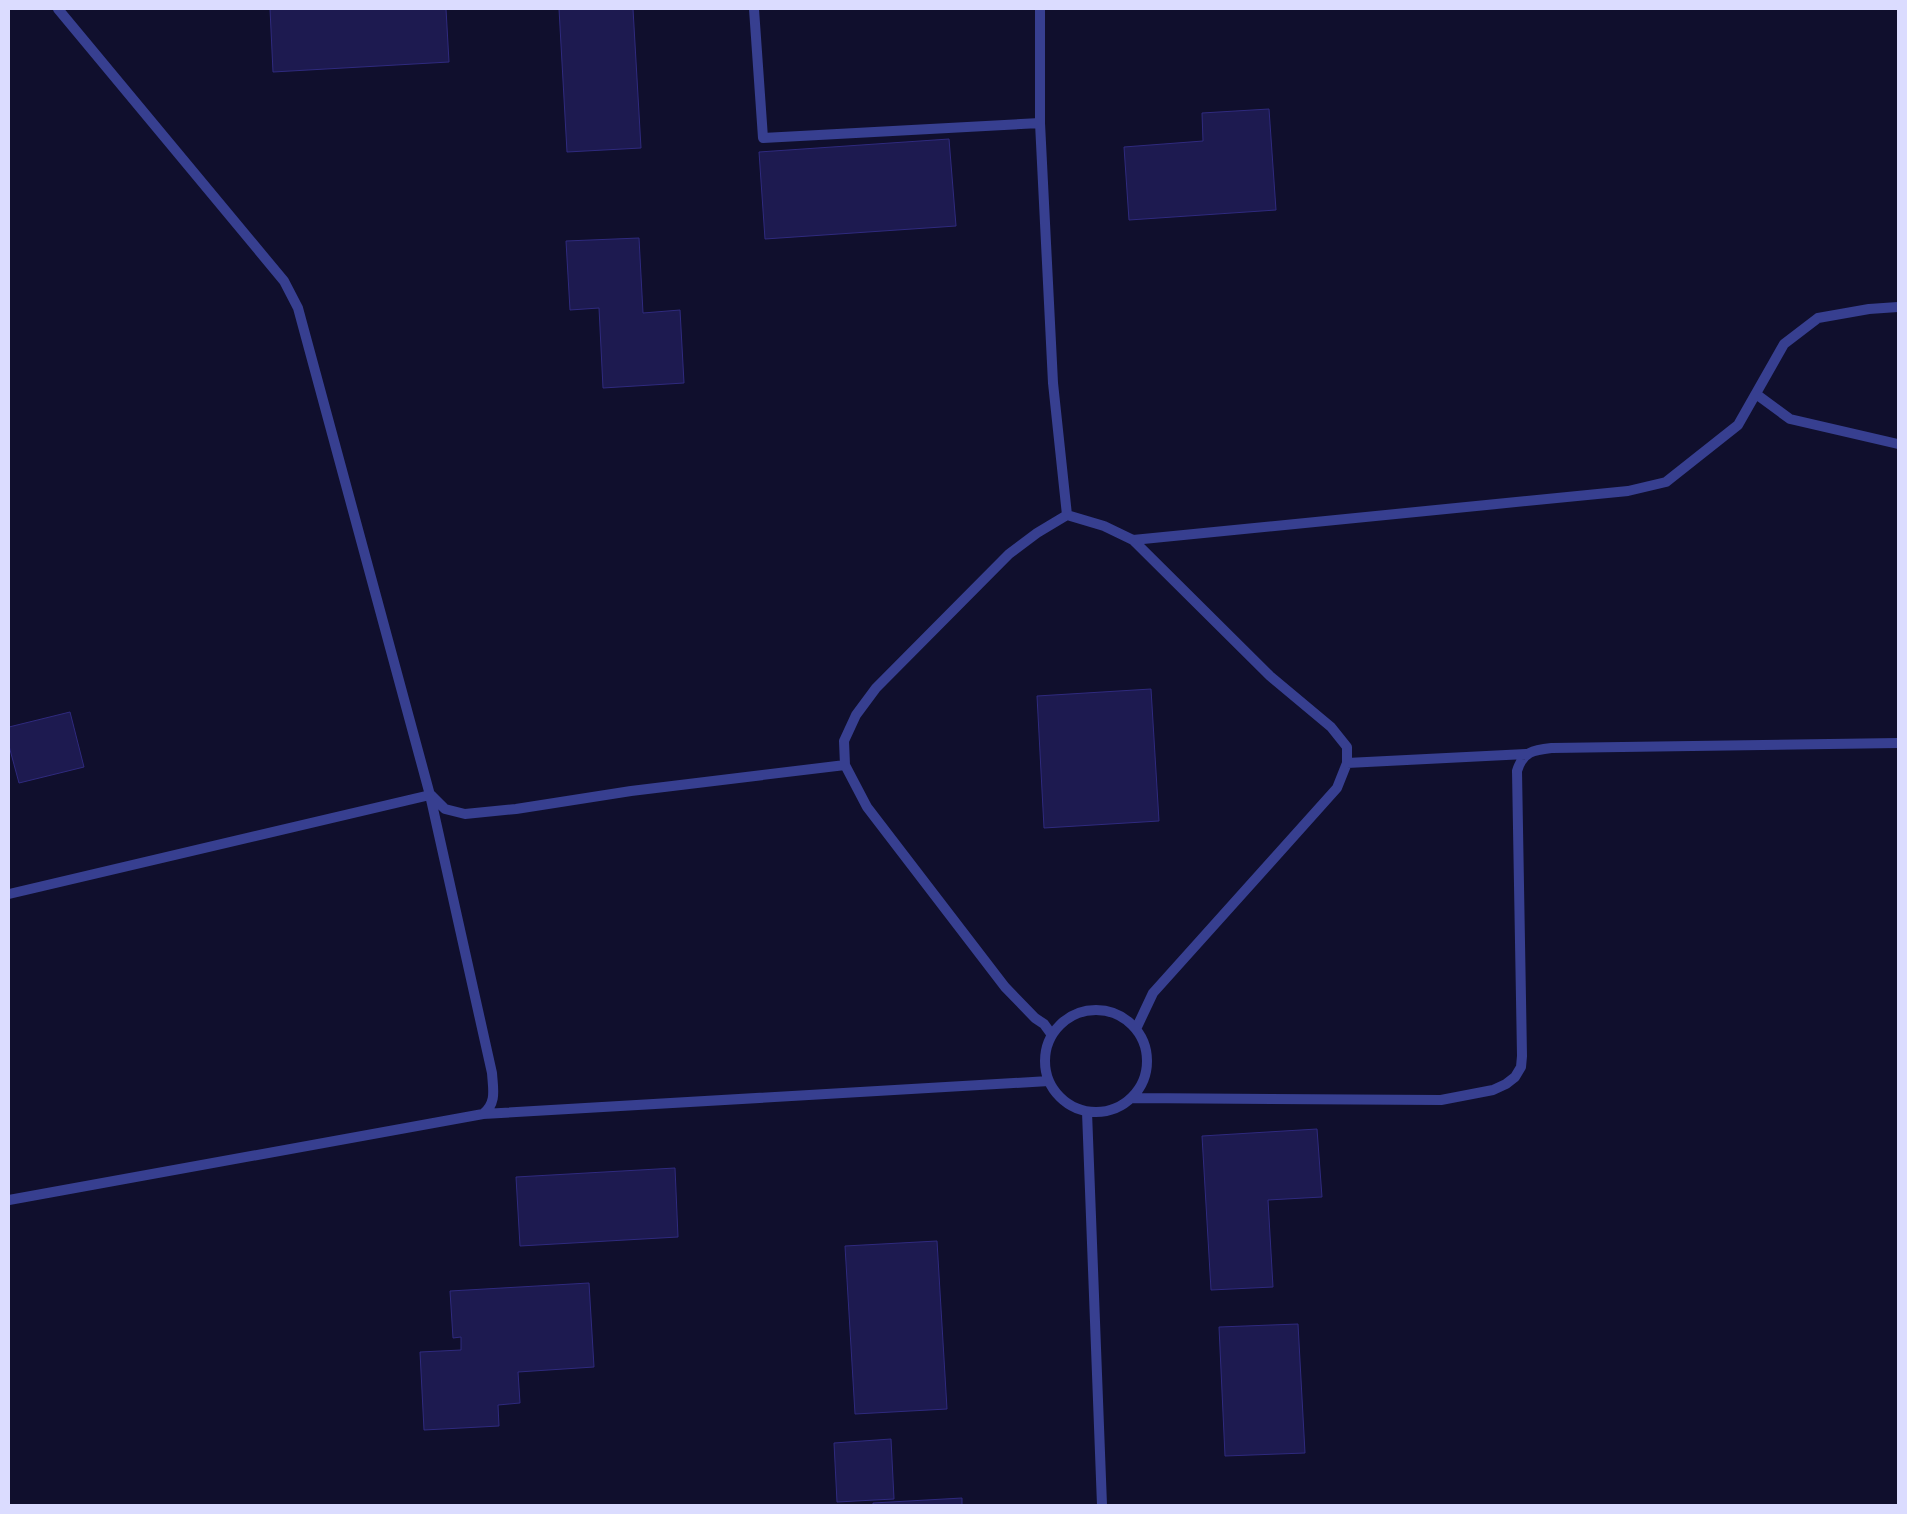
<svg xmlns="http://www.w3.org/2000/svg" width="1907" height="1514" font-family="Commissioner,sans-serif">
	<rect width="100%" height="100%" fill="#100f2d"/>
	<!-- building -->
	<path fill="#1d1a50" stroke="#2f2a7e" d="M270 9H446L449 62 273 72Z
		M559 9H633L641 148 567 152Z
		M1269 109 1276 210 1129 220 1124 147 1203 141 1202 113Z
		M949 139 956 226 765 239 759 152Z
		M639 238 643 313 680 310 684 383 603 388 599 308 570 310 566 241Z
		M1151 689 1159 821 1044 828 1037 696Z
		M70 712 84 767 19 783 9 746V727Z
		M1317 1129 1322 1197 1268 1200 1273 1287 1211 1290 1202 1136Z
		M675 1168 678 1237 520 1246 516 1177Z
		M937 1241 947 1409 855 1414 845 1246Z
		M589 1283 594 1367 518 1372 520 1403 498 1405 499 1426 424 1430 420 1352 461 1350V1337L453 1338 450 1291Z
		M1298 1324 1305 1453 1225 1456 1219 1327Z
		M891 1439 894 1499 837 1502 834 1443Z
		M962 1498V1505H873V1503Z"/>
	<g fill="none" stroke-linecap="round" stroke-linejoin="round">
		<!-- lane -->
		<path stroke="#373f90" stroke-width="10" d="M754 9 763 138 1040 123
			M1040 9V123L1053 383 1067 515
			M1756 394 1790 419 1898 444
			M1133 540 1628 491 1666 482 1738 425 1784 344 1818 318 1869 309 1898 307
			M1347 763 1526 754
			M431 795 445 809 465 814 516 809 631 791 845 765
			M9 894 430 795
			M1045 1061a51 51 0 1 1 102 0a51 51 0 1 1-102 0Z
			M1052 1035 1044 1024 1035 1018 1005 987 867 807 845 765 844 741 856 715 876 688 1009 554 1037 533 1067 515 1104 526 1133 540 1270 676 1331 727 1347 747V763L1337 788 1153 993 1136 1029
			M1132 1098 1441 1100 1493 1090 1506 1084 1515 1077 1521 1067 1522 1056 1517 771C1523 751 1534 750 1552 748L1898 743
			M1087 1112 1102 1505
			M483 1114 1049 1081
			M9 1200 483 1114C497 1103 493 1089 492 1073L430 795 298 308 284 281 58 9"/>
	</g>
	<!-- border -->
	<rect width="1907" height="1514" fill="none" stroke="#dbdcff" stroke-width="20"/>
</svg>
